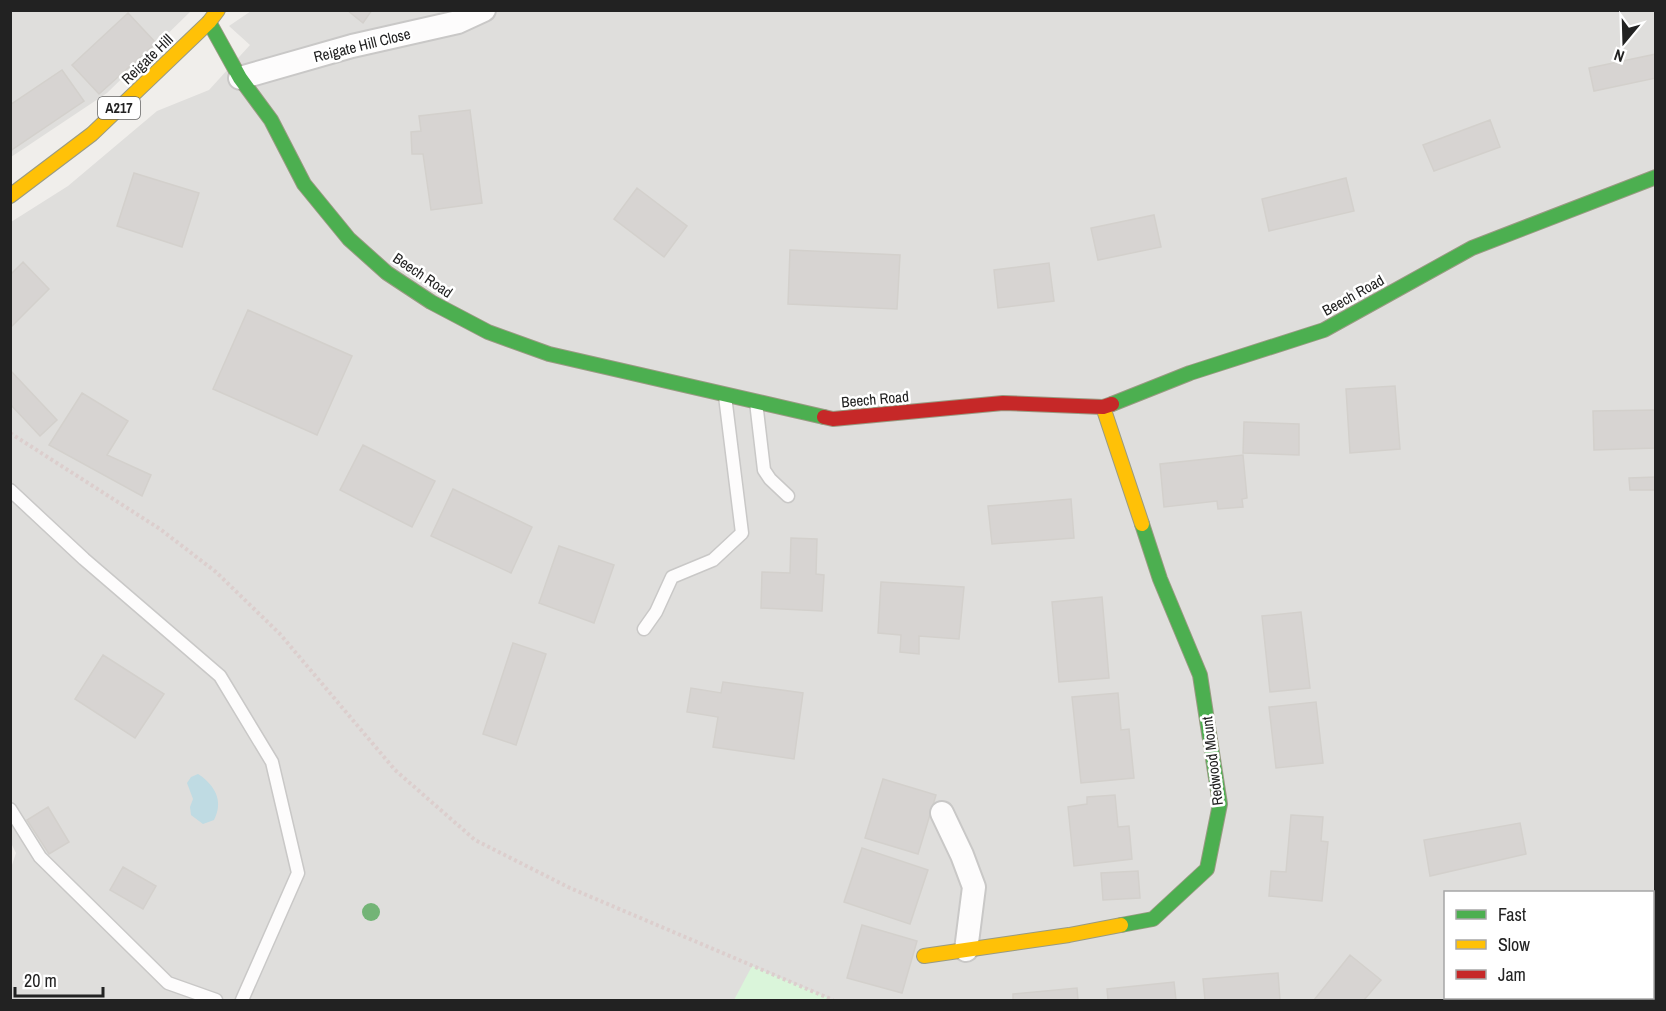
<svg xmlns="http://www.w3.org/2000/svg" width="1666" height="1011" font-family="'Archivo Narrow',sans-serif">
	<rect width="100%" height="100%" fill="#f0eeeb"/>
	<!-- residential -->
	<path fill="#dfdedc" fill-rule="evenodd" d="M11 11H191L107 93 11 157Z
		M251 11H1655V1000H11L10 871 16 853 10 841 11 222 68 186 157 111 209 90 250 45 229 26ZM1446 892H1652V998H1446Z"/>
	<!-- park -->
	<path fill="#daf5da" d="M752 966 833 1000H734Z"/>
	<!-- water -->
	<path fill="#bfdbe3" d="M198 774C215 785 224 801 214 820L203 824 191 815 190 807 193 799 187 783 191 777Z"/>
	<!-- building -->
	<path fill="#d7d4d2" stroke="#d3d0cc" stroke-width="1.5" d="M347 10H372L363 23Z
		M128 13 156 43 99 94 72 65Z
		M1656 54V78L1594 91 1589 68Z
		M62 70 84 101 10 151V105Z
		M470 110 482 203 431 210 423 154H412L411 132 421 131 419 116Z
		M1490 120 1500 147 1434 171 1423 145Z
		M134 173 199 193 182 247 117 226Z
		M1346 178 1354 211 1269 231 1262 199Z
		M637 188 687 226 664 257 614 219Z
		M1154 215 1161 247 1098 260 1091 228Z
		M790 250 900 255 897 309 788 304Z
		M23 262 49 289 10 328V275Z
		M1049 263 1054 301 998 308 994 270Z
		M248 310 352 356 317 435 213 389Z
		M10 370 57 420 40 436 10 404Z
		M1395 386 1400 449 1350 453 1346 389Z
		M82 393 128 421 107 455 151 475 142 496 49 445Z
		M1656 410V448L1594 450 1593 411Z
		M1244 422 1299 424V455L1243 453Z
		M363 445 435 481 412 527 340 490Z
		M1243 455 1247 498 1242 499 1243 507 1218 509 1217 501 1164 507 1160 464Z
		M1656 477V490H1630L1629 478Z
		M453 489 532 527 511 573 431 536Z
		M1071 499 1074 538 992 544 988 506Z
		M791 538 817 539 816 574 824 575 822 611 761 608 762 572 790 573Z
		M559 546 614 565 594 623 539 603Z
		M881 582 964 587 959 639 919 636V654L900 652 901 635 878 633Z
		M1102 597 1109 678 1059 682 1052 602Z
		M1301 612 1310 688 1270 692 1262 616Z
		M513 643 546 654 516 745 483 734Z
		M103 655 164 694 135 738 75 699Z
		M723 682 803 693 794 759 713 747 718 717 687 712 691 688 721 693Z
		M1118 693 1121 730 1129 729 1134 778 1081 783 1072 697Z
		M1316 702 1323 763 1276 768 1269 707Z
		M883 779 936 795 918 854 865 838Z
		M1115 795 1118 827 1129 826 1132 859 1074 866 1068 807 1087 804V797Z
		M48 807 69 842 49 854 27 820Z
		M1291 815 1323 817 1321 841 1328 842 1322 901 1269 896 1271 871 1286 872Z
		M1520 823 1526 854 1430 876 1424 840Z
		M862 848 928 870 910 924 844 902Z
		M123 867 156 886 143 909 110 890Z
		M1138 871 1140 898 1103 900 1101 873Z
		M862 925 917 941 902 993 847 978Z
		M1350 955 1381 980 1364 1000H1314Z
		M1278 973 1280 1000H1205L1203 979Z
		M1174 982 1176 1000H1108L1107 989Z
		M1077 988 1078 1000H1013V994Z"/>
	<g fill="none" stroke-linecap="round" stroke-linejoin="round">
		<defs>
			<path id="lane" d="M756 402 764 470 770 479 788 496
				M10 490 84 559 220 676 272 762 298 873 242 1000
				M644 629 656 612 672 577 713 560 742 533 725 396
				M10 809 40 857 168 983 216 1000"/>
			<path id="street" d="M240 78 352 46 458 22 484 10
				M942 813 962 855 974 887 966 950"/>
			<path id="fast" d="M209 22 240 78 271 120 304 184 349 239 387 273 431 302 488 332 549 354 824 417
				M1112 404 1190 373 1324 330 1472 248 1656 177
				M1121 925 1153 919 1207 869 1220 804 1200 675 1160 579 1142 524"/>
			<path id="slow" d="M10 196 92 134 209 22 218 10
				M1103 407 1142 524
				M924 956 1069 935 1121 925"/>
			<path id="jam" d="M824 417 833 419 1003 403 1103 407 1112 404"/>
		</defs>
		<!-- lane casing -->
		<use href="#lane" stroke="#c9c8c7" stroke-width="15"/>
		<!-- street casing -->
		<use href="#street" stroke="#c9c8c7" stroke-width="26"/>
		<!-- fast casing -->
		<use href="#fast" stroke="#999a82" stroke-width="16"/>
		<!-- slow casing -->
		<use href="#slow" stroke="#999a82" stroke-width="16"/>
		<!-- jam casing -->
		<use href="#jam" stroke="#999a82" stroke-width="16"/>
		<!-- path -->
		<path stroke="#dccecd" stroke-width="4" stroke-dasharray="3 3" stroke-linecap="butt" d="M10 433 160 529 216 572 280 634 395 770 475 840 570 888 833 1000
			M1652 983H1656
			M1495 1000 1503 998"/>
		<!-- lane -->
		<use href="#lane" stroke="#fdfcfc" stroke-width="12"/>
		<!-- street -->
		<use href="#street" stroke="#fdfcfc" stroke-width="22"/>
		<!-- fast -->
		<use href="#fast" stroke="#4caf50" stroke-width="14"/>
		<!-- slow -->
		<use href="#slow" stroke="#ffc107" stroke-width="14"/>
		<!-- jam -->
		<use href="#jam" stroke="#c62828" stroke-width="14"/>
	</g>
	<!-- trees -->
	<circle fill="#73b476" cx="371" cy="912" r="9"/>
	<g text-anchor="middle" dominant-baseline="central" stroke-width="5" stroke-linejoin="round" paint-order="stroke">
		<!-- shield labels -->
		<rect fill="#fff" stroke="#646464" stroke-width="1.5" x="98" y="97" width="42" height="22" rx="4.5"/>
		<g font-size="14" font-weight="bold" fill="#222">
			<text x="119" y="108">A217</text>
		</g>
		<!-- street labels -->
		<g font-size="15" fill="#222" stroke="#fff">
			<text transform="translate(362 45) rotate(-14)">Reigate Hill Close</text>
			<text transform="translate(147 59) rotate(-44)">Reigate Hill</text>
			<text transform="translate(423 275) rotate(34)">Beech Road</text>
			<text transform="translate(1353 295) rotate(-29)">Beech Road</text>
			<text transform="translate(875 399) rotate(-5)">Beech Road</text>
			<text transform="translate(1212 761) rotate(-97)">Redwood Mount</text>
		</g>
	</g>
	<!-- border -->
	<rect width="1666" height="1011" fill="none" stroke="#222222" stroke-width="24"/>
	<!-- legend -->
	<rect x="1444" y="891" width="210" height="108" fill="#ffffff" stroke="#a7a7a7" stroke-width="1.5"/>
	<rect x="1456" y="910" width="30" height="9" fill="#4caf50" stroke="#a7a7a7" stroke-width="1.5"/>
	<text x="1498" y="921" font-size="18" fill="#222222">Fast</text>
	<rect x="1456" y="940" width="30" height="9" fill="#ffc107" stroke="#a7a7a7" stroke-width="1.5"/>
	<text x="1498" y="951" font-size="18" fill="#222222">Slow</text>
	<rect x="1456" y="970" width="30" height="9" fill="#c62828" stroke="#a7a7a7" stroke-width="1.5"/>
	<text x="1498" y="981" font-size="18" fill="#222222">Jam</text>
	<!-- north arrow -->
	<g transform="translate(1624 42) rotate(199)" stroke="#ffffff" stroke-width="4.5" paint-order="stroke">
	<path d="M0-4.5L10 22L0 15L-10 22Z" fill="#222222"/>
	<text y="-9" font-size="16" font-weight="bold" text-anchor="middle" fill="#222222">N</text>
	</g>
	<!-- scale -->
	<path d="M15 987v9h88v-9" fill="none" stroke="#222222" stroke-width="3"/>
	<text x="24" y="987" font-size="18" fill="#222222" stroke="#ffffff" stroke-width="4.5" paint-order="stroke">20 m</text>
</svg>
